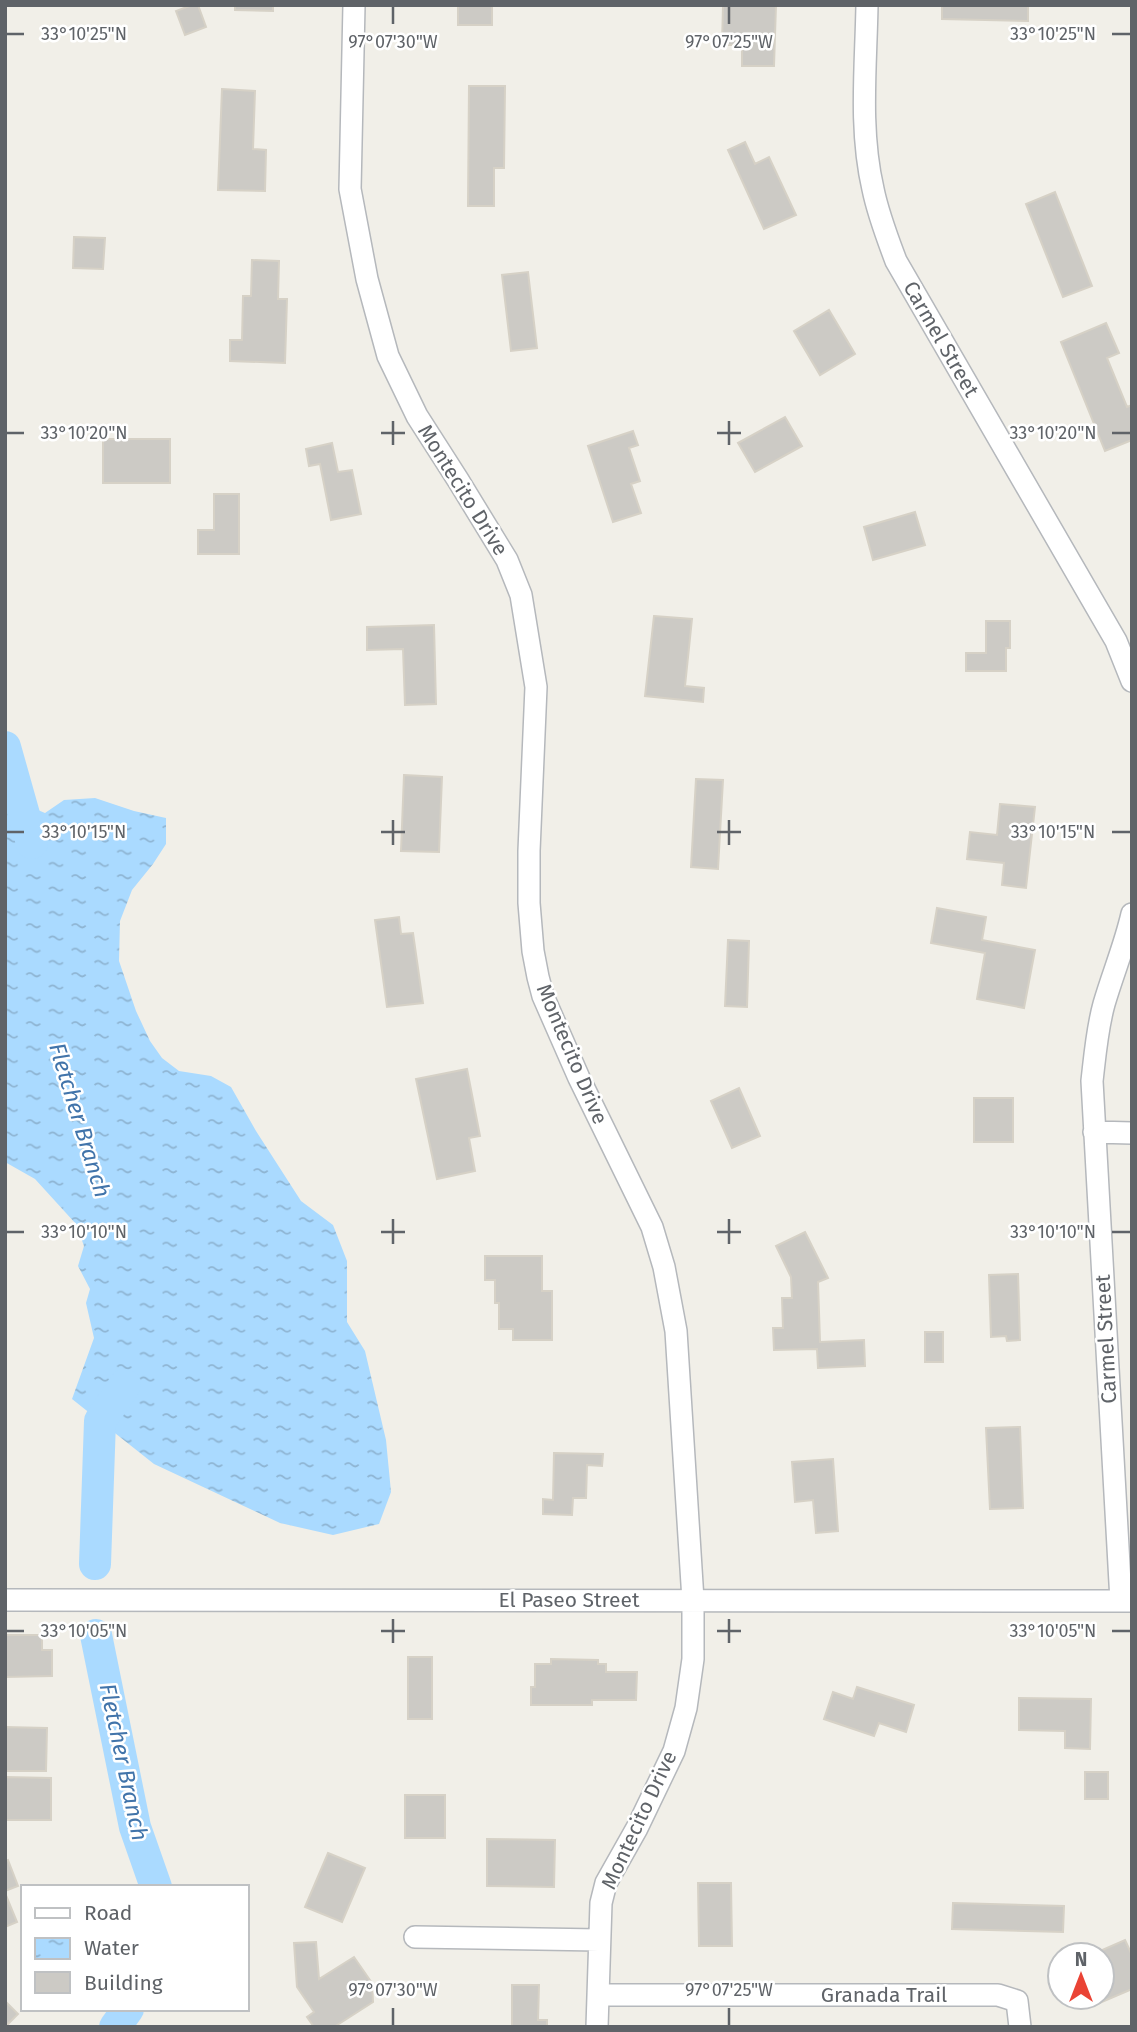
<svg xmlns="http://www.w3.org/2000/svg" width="1137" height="2032" font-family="'Fira Sans',sans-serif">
	<defs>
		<pattern id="water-ripples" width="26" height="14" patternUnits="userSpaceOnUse" patternTransform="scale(1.75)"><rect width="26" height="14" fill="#aadaff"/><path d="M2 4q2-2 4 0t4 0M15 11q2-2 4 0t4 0" fill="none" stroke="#8eb4d2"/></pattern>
	</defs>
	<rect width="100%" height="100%" fill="#f1efe8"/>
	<!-- water -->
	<path fill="url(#water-ripples)" d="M5 793 21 803 45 813 64 800 95 798 134 811 166 818V844L153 864 132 890 120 921 119 961 136 1011 150 1041 162 1058 179 1071 211 1076 231 1087 256 1131 301 1201 333 1225 347 1261V1322L365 1351 386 1440 391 1492 379 1524 333 1535 280 1523 154 1464 72 1399 94 1338 86 1303 90 1289 78 1266 84 1246 76 1224 35 1179 5 1162Z"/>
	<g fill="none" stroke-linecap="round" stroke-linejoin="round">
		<!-- river -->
		<path stroke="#aadaff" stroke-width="32" d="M5 747 32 843
			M95 1564 100 1421 125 1385
			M96 1635 135 1827 156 1887
			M115 2027 128 2009"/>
	</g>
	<!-- building -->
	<path fill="#cccac5" stroke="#d6d1c6" stroke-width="2" d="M192 5H198L206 27 185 35 176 11Z
		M235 5H273V11L235 10Z
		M458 5H492V25H458Z
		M723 5H776L774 66H742V45H722Z
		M942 5H1028V21L942 19Z
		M469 86H505L504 168H494V206H468Z
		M222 89 255 91 253 149 266 150 265 191 218 190Z
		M745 142 755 164 769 157 796 215 764 229 728 150Z
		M1055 192 1092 286 1063 297 1026 204Z
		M74 237 105 238 103 269 73 268Z
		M252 260 279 261 278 299H287L285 363 230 361V340H242L243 296H251Z
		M528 272 537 348 511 351 502 275Z
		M829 310 855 354 820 375 794 331Z
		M1106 323 1119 353 1107 358 1127 407 1132 405V440L1105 451 1061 342Z
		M785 417 802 446 755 472 738 443Z
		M633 431 638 445 629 448 640 481 631 484 641 513 613 522 588 446Z
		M103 439H170V483H103Z
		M332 443 338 472 352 470 361 514 331 520 320 464 309 466 306 449Z
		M214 494H239V554H198V530H214Z
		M915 512 925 545 873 560 864 527Z
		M654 616 692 619 685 686 704 688 703 702 645 696Z
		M986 621H1010V648H1006V671H966V653H986Z
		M434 625 436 704 405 705 403 649 367 650V627Z
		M404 775 442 777 439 852 401 851Z
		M696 779 723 780 718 869 691 867Z
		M1000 804 1035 807 1026 888 1002 885 1004 863 967 859 970 832 997 835Z
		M937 908 986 917 982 940 1035 950 1024 1008 977 999 985 953 931 943Z
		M399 917 401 934 413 933 423 1003 387 1007 375 920Z
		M728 940 749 941 747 1007 725 1006Z
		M467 1069 480 1136 469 1138 475 1171 437 1179 416 1079Z
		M739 1088 760 1136 732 1148 711 1101Z
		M974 1098H1013V1142H974Z
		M805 1232 828 1278 818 1282 820 1342 864 1340 865 1366 818 1368 817 1349 774 1350 773 1328H783L782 1298H792L791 1277 776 1246Z
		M485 1256H542V1291H552V1340H513V1329H499V1303H495V1280H485Z
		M1018 1274 1020 1340 1007 1341 1006 1336 991 1337 989 1275Z
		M925 1332H943V1362H925Z
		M1020 1427 1023 1508 990 1509 986 1428Z
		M554 1453 603 1454 602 1466 587 1465 586 1498H573L572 1515 543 1514V1499L553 1500Z
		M833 1459 838 1531 816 1533 813 1500 795 1502 792 1462Z
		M5 1635H42V1650H52V1676L5 1677Z
		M408 1657H432V1719H408Z
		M551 1659 598 1660V1664H606V1672H637L636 1700H592V1705H531V1687H535V1664H551Z
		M857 1687 914 1705 906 1732 879 1723 874 1736 824 1719 833 1692 853 1699Z
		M1019 1698 1091 1699 1090 1749 1065 1748V1731L1019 1730Z
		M5 1727 47 1728 46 1771H5Z
		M1085 1772H1108V1799H1085Z
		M5 1777 51 1778V1820H5Z
		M405 1795H445V1838H405Z
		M487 1839 555 1840 554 1887 487 1886Z
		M328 1853 365 1868 342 1922 305 1907Z
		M8 1860 18 1886 5 1891V1861Z
		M698 1883H731L732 1946H699Z
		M5 1893 17 1922 5 1927Z
		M953 1903 1064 1906 1063 1932 952 1929Z
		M1125 1940 1132 1955V1989L1095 2005 1092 1997H1102V1955H1091Z
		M316 1942 319 1979 354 1957 372 1983 373 2002 334 2027H314L307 2017 314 2012 297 1987 294 1943Z
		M512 1985H539L538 2020H547V2027H512Z
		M5 2001 18 2014 5 2027Z"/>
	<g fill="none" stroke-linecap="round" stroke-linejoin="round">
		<defs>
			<path id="minor" d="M354 5 350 189 367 279 388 356 417 416 458 480 507 560 521 595 536 687 529 851V903L533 951 538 977 543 996 579 1078 652 1227 664 1267 676 1331 693 1600V1659L686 1708 674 1751 637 1828 606 1883 601 1903 597 2027
				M867 5C866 66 859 129 873 189 878 214 887 237 896 261L1116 641 1132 681
				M1094 1132 1132 1133
				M5 1600 1132 1601
				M1121 1601 1092 1081C1095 1055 1097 1029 1104 1004 1113 973 1125 945 1132 914
				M415 1937 599 1940
				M599 1995H998L1017 2001 1020 2027"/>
		</defs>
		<!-- minor casing -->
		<use href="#minor" stroke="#b5b8bc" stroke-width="24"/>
		<!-- minor -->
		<use href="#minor" stroke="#fff" stroke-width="21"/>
	</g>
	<!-- ticks -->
	<path fill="none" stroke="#5f6368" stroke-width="2.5" d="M393 7V24M729 7V24M7 34H24M1112 34H1130M393 421V445M729 421V445M7 433H24M381 433H405M717 433H741M1112 433H1130M393 820V845M729 820V845M7 832H24M381 832H405M717 832H741M1112 832H1130M393 1219V1244M729 1219V1244M7 1232H24M381 1232H405M717 1232H741M1112 1232H1130M393 1619V1643M729 1619V1643M7 1631H24M381 1631H405M717 1631H741M1112 1631H1130M393 2008V2025M729 2008V2025"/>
	<g text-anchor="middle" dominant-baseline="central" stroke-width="5" stroke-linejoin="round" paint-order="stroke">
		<!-- street labels -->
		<g font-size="21" fill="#5f6368" stroke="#fff">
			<text transform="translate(941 339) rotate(60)">Carmel Street</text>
			<text transform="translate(463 490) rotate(58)">Montecito Drive</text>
			<text transform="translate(572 1054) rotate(67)">Montecito Drive</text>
			<text transform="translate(1106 1339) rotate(-93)">Carmel Street</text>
			<text x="569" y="1600">El Paseo Street</text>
			<text transform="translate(639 1820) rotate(-65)">Montecito Drive</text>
			<text x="884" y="1995">Granada Trail</text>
		</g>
		<!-- water labels -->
		<g font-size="23" font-style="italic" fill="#4174aa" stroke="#fff">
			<text transform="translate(80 1120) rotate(73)">Fletcher Branch</text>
			<text transform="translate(124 1762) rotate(78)">Fletcher Branch</text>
		</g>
	</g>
	<g font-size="18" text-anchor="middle" fill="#5f6368" stroke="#fff" stroke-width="5" stroke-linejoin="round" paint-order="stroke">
		<text x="84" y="40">33°10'25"N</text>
		<text x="1053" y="40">33°10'25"N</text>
		<text x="393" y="48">97°07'30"W</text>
		<text x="729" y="48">97°07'25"W</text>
		<text x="84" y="439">33°10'20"N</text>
		<text x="1053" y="439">33°10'20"N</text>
		<text x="84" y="838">33°10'15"N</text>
		<text x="1053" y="838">33°10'15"N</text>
		<text x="84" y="1238">33°10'10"N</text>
		<text x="1053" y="1238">33°10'10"N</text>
		<text x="84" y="1637">33°10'05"N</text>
		<text x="1053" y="1637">33°10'05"N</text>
		<text x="393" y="1996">97°07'30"W</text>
		<text x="729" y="1996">97°07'25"W</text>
	</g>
	<!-- border -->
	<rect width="1137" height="2032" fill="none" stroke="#5f6368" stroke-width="14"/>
	<!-- legend -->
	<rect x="21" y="1885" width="228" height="126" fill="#ffffff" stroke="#bfc1c3" stroke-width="2"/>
	<rect x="35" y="1908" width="35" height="10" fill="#ffffff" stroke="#bfc1c3" stroke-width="2"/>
	<text x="84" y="1920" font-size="21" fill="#5f6368">Road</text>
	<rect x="35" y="1938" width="35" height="21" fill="url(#water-ripples)" stroke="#bfc1c3" stroke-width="2"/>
	<text x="84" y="1955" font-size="21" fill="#5f6368">Water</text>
	<rect x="35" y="1972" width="35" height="21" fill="#cccac5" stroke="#bfc1c3" stroke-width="2"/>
	<text x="84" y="1990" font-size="21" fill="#5f6368">Building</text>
	<!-- north arrow -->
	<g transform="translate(1081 1976)"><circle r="33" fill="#ffffff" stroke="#bfc1c3" stroke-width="2"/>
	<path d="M0-5L12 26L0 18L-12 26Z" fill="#ea4335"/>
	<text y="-10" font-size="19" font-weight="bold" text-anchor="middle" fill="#5f6368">N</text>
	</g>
</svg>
